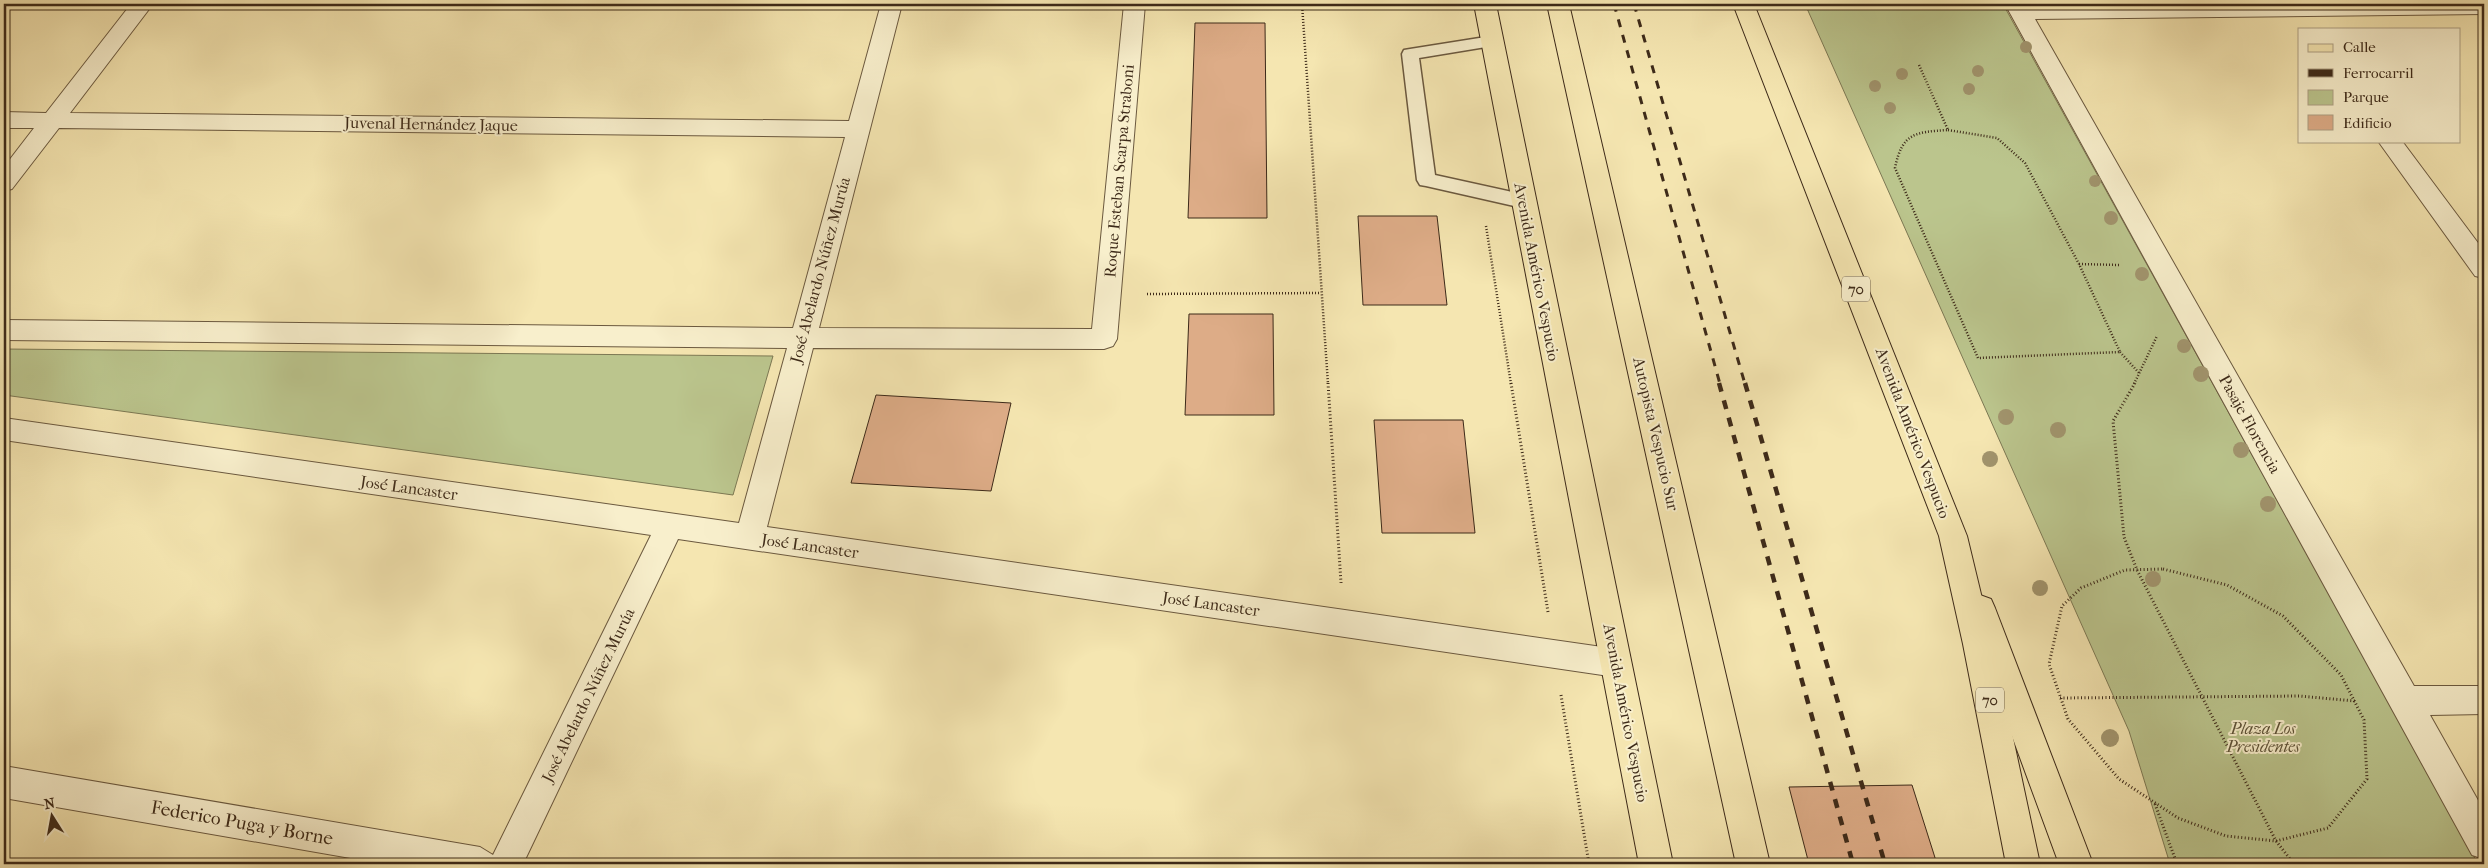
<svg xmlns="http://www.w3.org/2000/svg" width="2488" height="868" font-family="'IM FELL French Canon',serif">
	<rect width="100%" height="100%" fill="#f5e6b1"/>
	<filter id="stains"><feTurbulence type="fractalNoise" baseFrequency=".004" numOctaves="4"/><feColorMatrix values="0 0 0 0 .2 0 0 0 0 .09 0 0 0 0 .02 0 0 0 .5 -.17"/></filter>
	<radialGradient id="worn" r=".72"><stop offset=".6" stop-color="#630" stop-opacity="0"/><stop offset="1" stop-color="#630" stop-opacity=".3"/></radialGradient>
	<!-- green -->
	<path fill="#bbc58d" stroke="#7c7853" d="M1805 4H2003L2478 864H2170L2129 731Z
		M4 349 773 356 733 495 4 395Z"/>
	<!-- building -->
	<path fill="#ddac87" stroke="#3d2a19" d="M1195 23H1265L1267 218H1188Z
		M1358 216H1437L1447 305H1363Z
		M1189 314H1273L1274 415H1185Z
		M876 395 1011 403 991 491 851 483Z
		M1374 420H1463L1475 533H1382Z
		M1912 785 1937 864H1809L1789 787Z"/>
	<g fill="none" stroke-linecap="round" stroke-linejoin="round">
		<defs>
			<path id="lane" d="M1492 36 1498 37 1500 41 1498 45 1419 58 1435 175 1530 196 1532 201 1530 206 1523 208 1426 186 1420 185 1417 180 1402 54 1404 50 1410 49Z"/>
			<path id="street" d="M131 4H153L70 113 849 121 881 4H902L819 328 1092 329 1124 4H1145L1117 339 1113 346 1104 349 813 348 767 527 1616 649 1627 653 1631 663 1627 673 1616 677 678 539 523 864H385L4 798V766L480 847 493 855 651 535 4 440V418L739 523 787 348 4 340V320L793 328 845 137 59 128 12 189 4 191V167L34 128H4V112L46 113Z
				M2005 4H2484V14L2035 19 2414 686H2484V714L2430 715 2484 811V859L2472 855Z
				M2378 141H2402L2484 251V278L2475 276Z"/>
			<path id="primary" d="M1474 4H1496L1673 864H1639Z
				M1980 595 1991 599 1995 608 2093 864H2059L1965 608 1969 599Z"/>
			<path id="highway" d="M1547 4H1569L1770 864H1736Z
				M1733 4H1754L1967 536 1993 644 2040 864H2006L1963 644 1939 536Z"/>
		</defs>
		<!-- lane casing -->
		<use href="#lane" stroke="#6b593f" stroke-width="3"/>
		<!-- street casing -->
		<use href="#street" stroke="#6b593f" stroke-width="2"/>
		<!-- primary casing -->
		<use href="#primary" stroke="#3d2a19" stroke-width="2"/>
		<!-- highway casing -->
		<use href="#highway" stroke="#3d2a19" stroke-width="2"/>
		<!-- path-far1 -->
		<path stroke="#3d2a19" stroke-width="2.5" stroke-dasharray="1 2" stroke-linecap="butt" d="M1302 4 1328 384
			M1889 4H1951
			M1919 65 1948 130
			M1948 130 1997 138 2025 163 2079 264 2120 352 1978 358 1895 168C1902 133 1915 132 1948 130Z
			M1486 226 1511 384
			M2079 264 2119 265
			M1147 294 1321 293
			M2120 352 2140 374
			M2134 384 2157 336"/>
		<!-- path -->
		<path stroke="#3d2a19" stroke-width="3" stroke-dasharray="1 2.5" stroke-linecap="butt" d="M1328 383 1341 583
			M1511 383 1548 612
			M2135 383 2113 421 2124 537 2137 570 2276 841 2294 864
			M2163 569 2227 585 2283 616 2341 675 2364 720 2367 779 2328 828 2276 841 2226 836 2178 818 2119 779 2068 719 2049 664 2062 606 2081 588 2125 570Z
			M1561 695 1589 864
			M2060 698 2299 696 2355 701
			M2155 804 2177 864"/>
		<!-- lane -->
		<use href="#lane" fill="#f8efcc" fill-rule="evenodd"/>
		<!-- street -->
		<use href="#street" fill="#f8efcc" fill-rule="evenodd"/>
		<!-- primary -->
		<use href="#primary" fill="#f5e6b1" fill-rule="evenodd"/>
		<!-- highway -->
		<use href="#highway" fill="#f5e6b1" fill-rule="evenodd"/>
		<!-- rail-far1 -->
		<path stroke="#3d2a19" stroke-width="3" stroke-dasharray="8 8" stroke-linecap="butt" d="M1614 4 1720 384
			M1634 4 1745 384"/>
		<!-- rail -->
		<path stroke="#3d2a19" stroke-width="4.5" stroke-dasharray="9 9" stroke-linecap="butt" d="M1719 383 1853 864
			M1745 383 1885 864"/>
	</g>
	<!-- trees -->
	<g fill="#a1946d">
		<circle cx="2026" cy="47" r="6"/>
		<circle cx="1978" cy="71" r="6"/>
		<circle cx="1902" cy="74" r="6"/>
		<circle cx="1875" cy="86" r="6"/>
		<circle cx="1969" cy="89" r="6"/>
		<circle cx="1890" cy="108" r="6"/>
		<circle cx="2095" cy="181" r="6"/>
		<circle cx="2111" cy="218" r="7"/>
		<circle cx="2142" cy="274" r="7"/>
		<circle cx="2184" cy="346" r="7"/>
		<circle cx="2201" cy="374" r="8"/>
		<circle cx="2006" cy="417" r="8"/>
		<circle cx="2058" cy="430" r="8"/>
		<circle cx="2241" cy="450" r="8"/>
		<circle cx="1990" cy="459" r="8"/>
		<circle cx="2268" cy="504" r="8"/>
		<circle cx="2153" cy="579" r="8"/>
		<circle cx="2040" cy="588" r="8"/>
		<circle cx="2110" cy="738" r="9"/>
	</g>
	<g text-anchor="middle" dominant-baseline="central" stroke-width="4" stroke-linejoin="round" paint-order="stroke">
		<!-- shield labels -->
		<g fill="#f8efcc" stroke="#75654f" stroke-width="1">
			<rect x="1842" y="276.5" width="28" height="25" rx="4"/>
			<rect x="1976" y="687.5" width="28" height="25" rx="4"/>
		</g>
		<g font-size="15" font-weight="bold" fill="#3d2a19">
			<text x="1856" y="289">70</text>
			<text x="1990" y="700">70</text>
		</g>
		<!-- street labels -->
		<g font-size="16" fill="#3d2a19" stroke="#f8efcc">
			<text transform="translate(431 124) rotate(1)">Juvenal Hernández Jaque</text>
			<text transform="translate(1119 171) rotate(-85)">Roque Esteban Scarpa Straboni</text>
			<text transform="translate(820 270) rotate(-75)">José Abelardo Núñez Murúa</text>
			<text transform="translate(1537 272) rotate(79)">Avenida Américo Vespucio</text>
			<text transform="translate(2250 424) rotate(61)">Pasaje Florencia</text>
			<text transform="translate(1913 433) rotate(69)">Avenida Américo Vespucio</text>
			<text transform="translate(1656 434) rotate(77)">Autopista Vespucio Sur</text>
			<text transform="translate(409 488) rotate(8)">José Lancaster</text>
			<text transform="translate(810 546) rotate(8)">José Lancaster</text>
			<text transform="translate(1211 604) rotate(8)">José Lancaster</text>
			<text transform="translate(588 695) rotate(-64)">José Abelardo Núñez Murúa</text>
			<text transform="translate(1626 713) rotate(79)">Avenida Américo Vespucio</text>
		</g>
		<!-- park labels -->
		<g font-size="16" font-style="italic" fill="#5c5136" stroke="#f8efcc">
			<text x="2263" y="728">Plaza Los<tspan x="2263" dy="18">Presidentes</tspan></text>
		</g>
		<!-- near-street labels -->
		<g font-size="19" fill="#3d2a19" stroke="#f8efcc">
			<text transform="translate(242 823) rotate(10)">Federico Puga y Borne</text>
		</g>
	</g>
	<!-- margin -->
	<rect width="2488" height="868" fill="none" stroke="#f5e6b1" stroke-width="20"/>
	<rect x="5" y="5" width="2478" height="858" fill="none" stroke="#3d2a19" stroke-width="2.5"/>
	<rect x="10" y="10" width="2468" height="848" fill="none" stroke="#3d2a19"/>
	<!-- legend -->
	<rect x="2298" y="28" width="162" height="115" fill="#f8efcc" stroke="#ada084"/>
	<rect x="2308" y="44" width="25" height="8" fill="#f5e6b1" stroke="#ada084"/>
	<text x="2343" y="52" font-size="15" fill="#3d2a19">Calle</text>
	<rect x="2308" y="69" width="25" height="8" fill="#3d2a19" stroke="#ada084"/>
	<text x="2343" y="78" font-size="15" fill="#3d2a19">Ferrocarril</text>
	<rect x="2308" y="90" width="25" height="15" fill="#bbc58d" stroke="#ada084"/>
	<text x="2343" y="102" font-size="15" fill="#3d2a19">Parque</text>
	<rect x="2308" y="115" width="25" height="15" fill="#ddac87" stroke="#ada084"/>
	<text x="2343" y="128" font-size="15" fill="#3d2a19">Edificio</text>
	<!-- north arrow -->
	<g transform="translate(52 816) rotate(349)" stroke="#f8efcc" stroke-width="4" paint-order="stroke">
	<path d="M0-4L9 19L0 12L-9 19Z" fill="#3d2a19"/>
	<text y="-8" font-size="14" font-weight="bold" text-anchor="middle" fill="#3d2a19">N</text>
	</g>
	<rect width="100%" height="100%" filter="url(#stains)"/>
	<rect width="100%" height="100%" fill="url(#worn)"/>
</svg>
